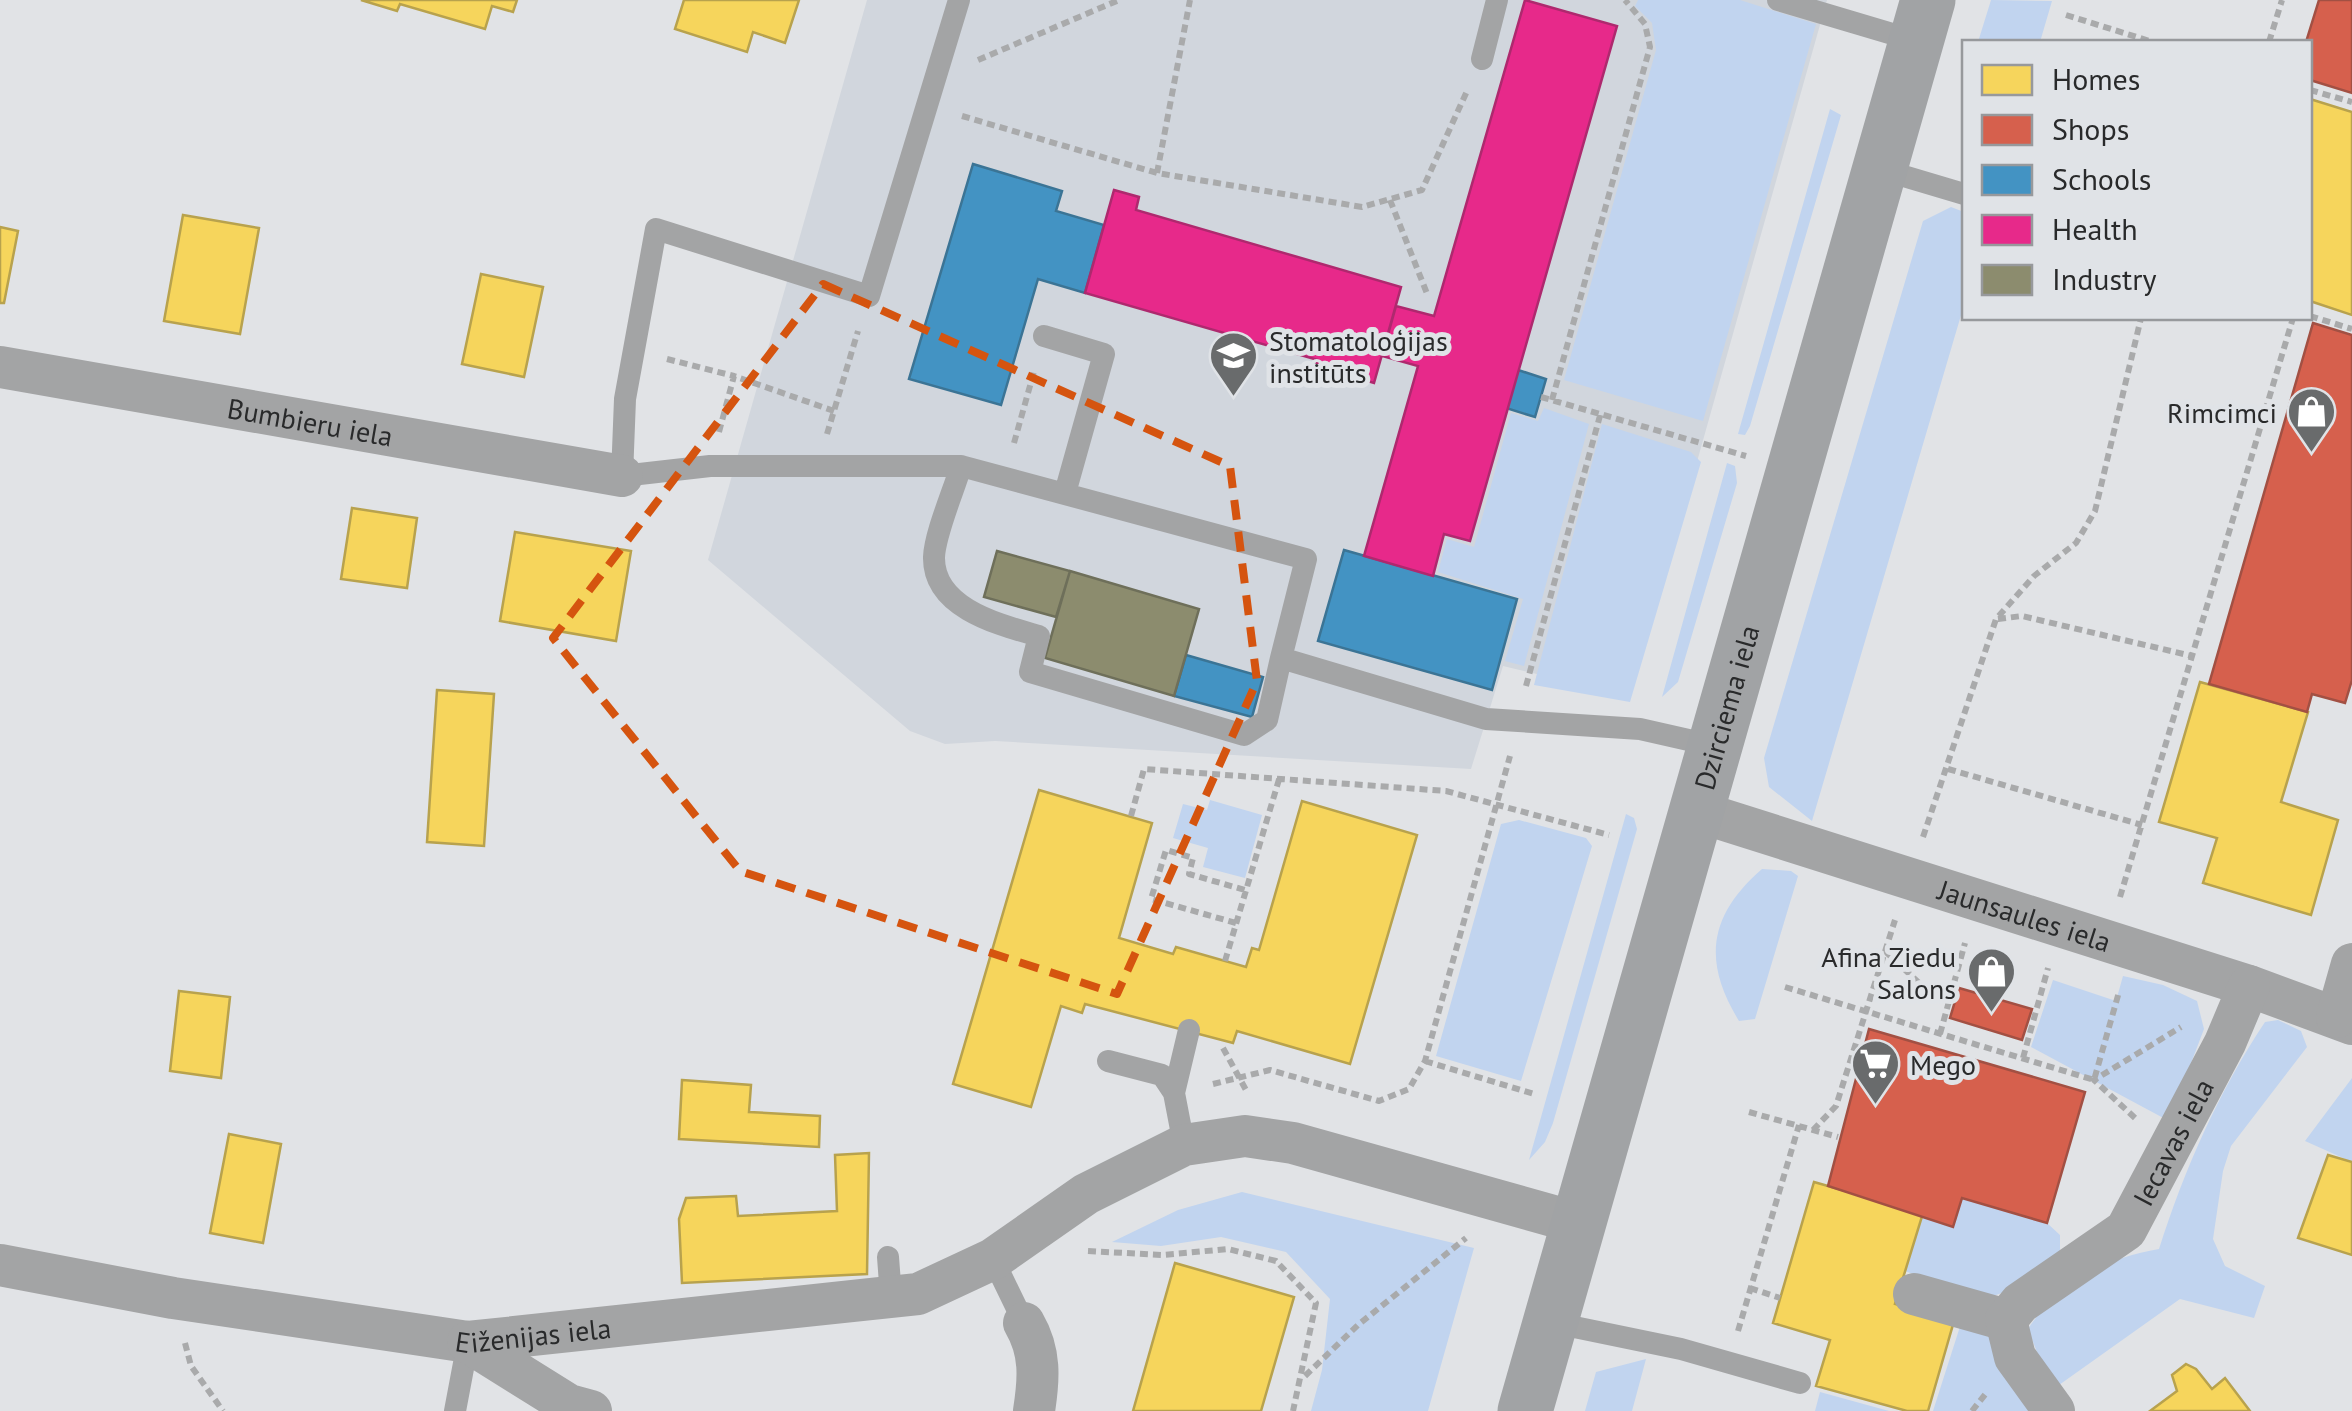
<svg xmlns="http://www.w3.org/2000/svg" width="2352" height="1411" font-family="'PT Sans',sans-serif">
	<rect width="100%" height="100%" fill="#e1e3e6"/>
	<!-- built -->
	<path fill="#d1d6dd" d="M867 0H1827L1631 696 1503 666 1471 769 995 741 945 744 910 731 708 560Z"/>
	<!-- green -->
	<path fill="#c1d4ef" d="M1638 0H1740L1816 24 1703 421 1564 380 1656 50 1652 23 1635 6Z
		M1991 0 2052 1 2040 42H1978Z
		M1830 109 1841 115 1750 426 1745 435 1738 434Z
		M1951 207 1964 212V305L1812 821 1769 787 1764 758 1923 221Z
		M1544 408 1589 424 1524 666 1505 661 1523 599 1438 572 1447 539 1474 547 1511 413 1538 421Z
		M1602 424 1691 452 1701 462 1630 702 1534 685Z
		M1727 463 1735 466 1737 483 1678 682 1662 697Z
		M1210 800 1262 815 1245 878 1203 867 1208 848 1173 838 1183 804 1207 810Z
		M1626 814 1634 818 1637 829 1553 1123 1545 1142 1529 1160Z
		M1519 820 1586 838 1592 846 1521 1081 1436 1056 1501 824Z
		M1762 869 1791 871 1798 876 1755 1019 1739 1021C1702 961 1709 915 1762 869Z
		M2123 976 2163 985 2197 1001 2204 1029 2169 1121 2031 1047 2053 980 2116 1001Z
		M2278 1020 2301 1031 2307 1047 2231 1146 2223 1171 2213 1239 2225 1266 2265 1286 2254 1318 2180 1299 2059 1385 2042 1365 2028 1329C2057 1283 2106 1258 2159 1249 2185 1168 2218 1093 2265 1022Z
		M2352 1078V1162L2305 1141Z
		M1242 1192 1474 1248 1428 1411H1311L1322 1370 1330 1299 1286 1252 1221 1237 1161 1246 1112 1242 1178 1210Z
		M1962 1198 2047 1223 2060 1235V1253L2010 1290 1982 1300 1905 1271 1920 1217 1953 1227Z
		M1964 1314 2001 1326 2030 1411H1933Z
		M1646 1359 1632 1411H1585L1596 1372Z
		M1820 1392 1889 1411H1815Z"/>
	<!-- homes -->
	<path fill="#f6d55c" stroke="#b8a24d" stroke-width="2.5" d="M361 0H517L513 12 492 6 485 29 400 4 397 11Z
		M684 0H799L785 43 753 32 747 52 675 29Z
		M2310 99 2352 112V315L2310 301Z
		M183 215 259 228 240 334 164 321Z
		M0 227 18 231 4 303H0Z
		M481 274 543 287 524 377 462 364Z
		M352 508 417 518 407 588 341 579Z
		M515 532 631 551 616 641 500 621Z
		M2200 682 2308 712 2281 802 2338 820 2311 915 2203 883 2217 838 2159 822Z
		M437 690 494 694 484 846 427 842Z
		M1039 790 1152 823 1119 938 1173 954 1176 947 1246 967 1252 948 1259 950 1302 801 1417 835 1350 1064 1237 1031 1233 1043 1085 1004 1082 1013 1061 1006 1031 1107 953 1084Z
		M179 991 230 997 221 1078 170 1071Z
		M682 1080 751 1085 749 1112 820 1116 819 1147 679 1139Z
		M229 1134 281 1144 263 1243 210 1233Z
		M869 1153 867 1274 682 1283 679 1219 686 1198 736 1196 738 1216 837 1211 835 1155Z
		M2328 1155 2352 1162V1255L2298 1238Z
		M1814 1182 1923 1213 1895 1304 1954 1321 1928 1411H1907L1816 1386 1830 1340 1773 1323Z
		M1175 1263 1294 1297 1261 1411H1133Z
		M2186 1364 2196 1369 2212 1389 2225 1378 2250 1411H2150L2177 1391 2172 1375Z"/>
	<!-- shops -->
	<path fill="#d6604d" stroke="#a25043" stroke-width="2.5" d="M2319 0H2352V93L2310 80 2306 42Z
		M2313 323 2352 335V680L2345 703 2312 694 2307 712 2209 684Z
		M1959 988 2032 1009 2022 1040 1950 1018Z
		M1869 1029 2085 1092 2047 1223 1962 1198 1953 1227 1828 1186Z"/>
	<!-- schools -->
	<path fill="#4393c3" stroke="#3b7495" stroke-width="2.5" d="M973 164 1062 191 1056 211 1104 225 1085 293 1038 279 1001 405 909 379Z
		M1518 370 1546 379 1535 417 1506 408Z
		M1344 550 1517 599 1492 690 1318 641Z
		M1186 655 1263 677 1252 717 1174 696Z"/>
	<!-- health -->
	<path fill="#e7298a" stroke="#ae296e" stroke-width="2.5" d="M1525 0 1617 26 1470 541 1444 534 1433 576 1364 556 1418 366 1382 356 1396 306 1434 316Z
		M1114 190 1139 197 1136 210 1401 287 1374 383 1316 366 1318 360 1085 293Z"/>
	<!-- industry -->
	<path fill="#8c8c6e" stroke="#6e6f5a" stroke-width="2.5" d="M997 551 1070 571 1056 617 984 597Z
		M1070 571 1199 609 1174 696 1045 658Z"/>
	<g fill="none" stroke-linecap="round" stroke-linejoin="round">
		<!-- path -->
		<path stroke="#a9aaab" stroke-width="6" stroke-dasharray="8 5" stroke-linecap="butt" d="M2066 15 2153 42
			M2269 42 2282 0
			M978 60 1119 0
			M2310 90 2352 102
			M962 116 1157 173 1362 207 1422 190 1467 91
			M1157 173 1190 0
			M1390 200 1428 296
			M2310 316 2352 329
			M667 359 734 376
			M1541 397 1746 456
			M1552 400 1650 47 1645 24 1625 0
			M719 432 734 376 834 411
			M827 434 858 331
			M1014 443 1035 368
			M1998 619 2022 616 2192 656
			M1526 686 1601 412
			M1948 769 2142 825
			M1131 816 1144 769 1446 791 1609 835
			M1923 837 1996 619 2034 576 2076 543 2095 511 2141 318
			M2120 897 2293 318
			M1236 923 1151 899 1166 850 1193 858 1189 874 1245 890
			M1885 951 1933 996 1949 1000
			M1225 961 1280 776
			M1785 987 2094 1080 2119 992
			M1940 1034 1965 943
			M1223 1048 1246 1090
			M2023 1058 2048 968
			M1425 1061 1534 1094
			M1213 1084 1270 1070 1379 1101 1409 1089 1425 1061 1510 756
			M1749 1112 1838 1137
			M2135 1118 2094 1080 2181 1027
			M1813 1130 1836 1106 1895 920
			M1088 1251 1162 1255 1228 1249 1276 1261 1316 1303 1293 1411
			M1750 1288 1780 1298
			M1738 1331 1799 1125
			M185 1343 191 1366 223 1411
			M1305 1376 1358 1325 1466 1238
			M1972 1411 1987 1392"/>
		<!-- lane -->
		<path stroke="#a3a4a5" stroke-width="22" d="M959 0 869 296 656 229 625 399 622 476 710 466H961
			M1778 0 1916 41
			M1482 59 1497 0
			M1880 169 1964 194
			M1044 336 1104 354 1065 493
			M1281 658 1267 720 1244 735 1030 672 1039 636C1001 625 933 609 934 557 935 533 954 490 961 466L1306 559 1281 658 1486 719 1640 729 1715 746
			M1108 1061 1162 1075 1174 1093
			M1184 1145 1174 1093 1189 1030
			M888 1257 891 1297
			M993 1259 1024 1323
			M1550 1322 1681 1349 1800 1383
			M455 1411 468 1342"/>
		<!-- street -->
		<g stroke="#a3a4a5" stroke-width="42">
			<path id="s1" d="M0 367 622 476"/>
			<path id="s2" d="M1696 811 2249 986 2352 1024"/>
			<path d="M2337 1017 2352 964"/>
			<path id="s3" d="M0 1265 173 1298 468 1342 918 1294 993 1259 1086 1194 1184 1145 1245 1136 1293 1143 1578 1223"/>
			<path d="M1914 1294 2006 1320"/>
			<path d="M1024 1323C1041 1352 1039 1379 1034 1411"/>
			<path d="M468 1342 569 1405 591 1411"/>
			<path id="s4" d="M2054 1411 2015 1357 2006 1320 2020 1303 2126 1230 2225 1043 2249 986"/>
		</g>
		<!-- secondary -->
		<path stroke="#a1a3a5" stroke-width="55" id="s5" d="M1525 1411 1928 0"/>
	</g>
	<!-- marked area -->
	<path fill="none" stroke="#d5540f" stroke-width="8" stroke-dasharray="20 12" stroke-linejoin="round" d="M823 284 1230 466 1257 681 1117 994 740 871 553 638Z"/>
	<!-- icons -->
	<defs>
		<symbol id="university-pin" viewBox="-11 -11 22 30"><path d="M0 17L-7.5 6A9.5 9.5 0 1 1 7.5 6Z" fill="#696b6c" stroke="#e0e3e7"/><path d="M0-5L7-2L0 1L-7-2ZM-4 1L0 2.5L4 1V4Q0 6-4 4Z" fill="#fff"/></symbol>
		<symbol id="shop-pin" viewBox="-11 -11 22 30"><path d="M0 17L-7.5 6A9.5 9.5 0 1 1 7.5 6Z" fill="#696b6c" stroke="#e0e3e7"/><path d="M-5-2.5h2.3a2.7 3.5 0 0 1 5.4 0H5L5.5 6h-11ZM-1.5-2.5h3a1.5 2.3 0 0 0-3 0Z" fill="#fff"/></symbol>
		<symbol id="supermarket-pin" viewBox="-11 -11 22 30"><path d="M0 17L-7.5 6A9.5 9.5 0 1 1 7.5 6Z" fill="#696b6c" stroke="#e0e3e7"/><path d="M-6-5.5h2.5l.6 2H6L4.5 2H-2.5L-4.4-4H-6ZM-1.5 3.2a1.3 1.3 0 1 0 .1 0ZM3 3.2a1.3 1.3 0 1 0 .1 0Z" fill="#fff"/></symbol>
	</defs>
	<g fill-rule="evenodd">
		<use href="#university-pin" x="1206" y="328" width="55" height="75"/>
		<use href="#shop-pin" x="2284" y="384" width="55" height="75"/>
		<use href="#shop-pin" x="1964" y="944" width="55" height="75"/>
		<use href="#supermarket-pin" x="1848" y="1036" width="55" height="75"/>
	</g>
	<g text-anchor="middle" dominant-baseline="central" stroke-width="10" stroke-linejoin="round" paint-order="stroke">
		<!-- poi labels -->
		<g font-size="28" fill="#292a2b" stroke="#e0e3e7" text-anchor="start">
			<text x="1269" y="340">Stomatoloģijas<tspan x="1269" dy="32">institūts</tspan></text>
			<text x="2277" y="412" text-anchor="end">Rimcimci</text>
			<text x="1956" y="956" text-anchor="end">Afina Ziedu<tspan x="1956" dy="32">Salons</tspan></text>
			<text x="1910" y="1064">Mego</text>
		</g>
		<!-- street labels -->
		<g font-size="28" fill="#292a2b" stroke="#e0e3e7">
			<text stroke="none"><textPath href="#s1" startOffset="315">Bumbieru iela</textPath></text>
			<text stroke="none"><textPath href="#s5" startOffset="732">Dzirciema iela</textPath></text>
			<text stroke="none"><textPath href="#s2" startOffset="345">Jaunsaules iela</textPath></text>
			<text stroke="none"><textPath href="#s4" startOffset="355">Iecavas iela</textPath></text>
			<text stroke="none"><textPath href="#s3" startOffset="540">Eiženijas iela</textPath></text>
		</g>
	</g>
	<!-- legend -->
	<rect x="1962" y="40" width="350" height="280" fill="#e0e3e7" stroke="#97999c" stroke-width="2.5"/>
	<rect x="1982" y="65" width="50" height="30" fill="#f6d55c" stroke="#97999c" stroke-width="2.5"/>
	<text x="2052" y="90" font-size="30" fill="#292a2b">Homes</text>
	<rect x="1982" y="115" width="50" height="30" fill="#d6604d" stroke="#97999c" stroke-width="2.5"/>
	<text x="2052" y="140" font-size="30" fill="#292a2b">Shops</text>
	<rect x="1982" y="165" width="50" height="30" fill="#4393c3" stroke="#97999c" stroke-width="2.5"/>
	<text x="2052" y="190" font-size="30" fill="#292a2b">Schools</text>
	<rect x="1982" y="215" width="50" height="30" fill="#e7298a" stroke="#97999c" stroke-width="2.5"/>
	<text x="2052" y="240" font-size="30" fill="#292a2b">Health</text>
	<rect x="1982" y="265" width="50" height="30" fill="#8c8c6e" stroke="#97999c" stroke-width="2.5"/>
	<text x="2052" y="290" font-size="30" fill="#292a2b">Industry</text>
</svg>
